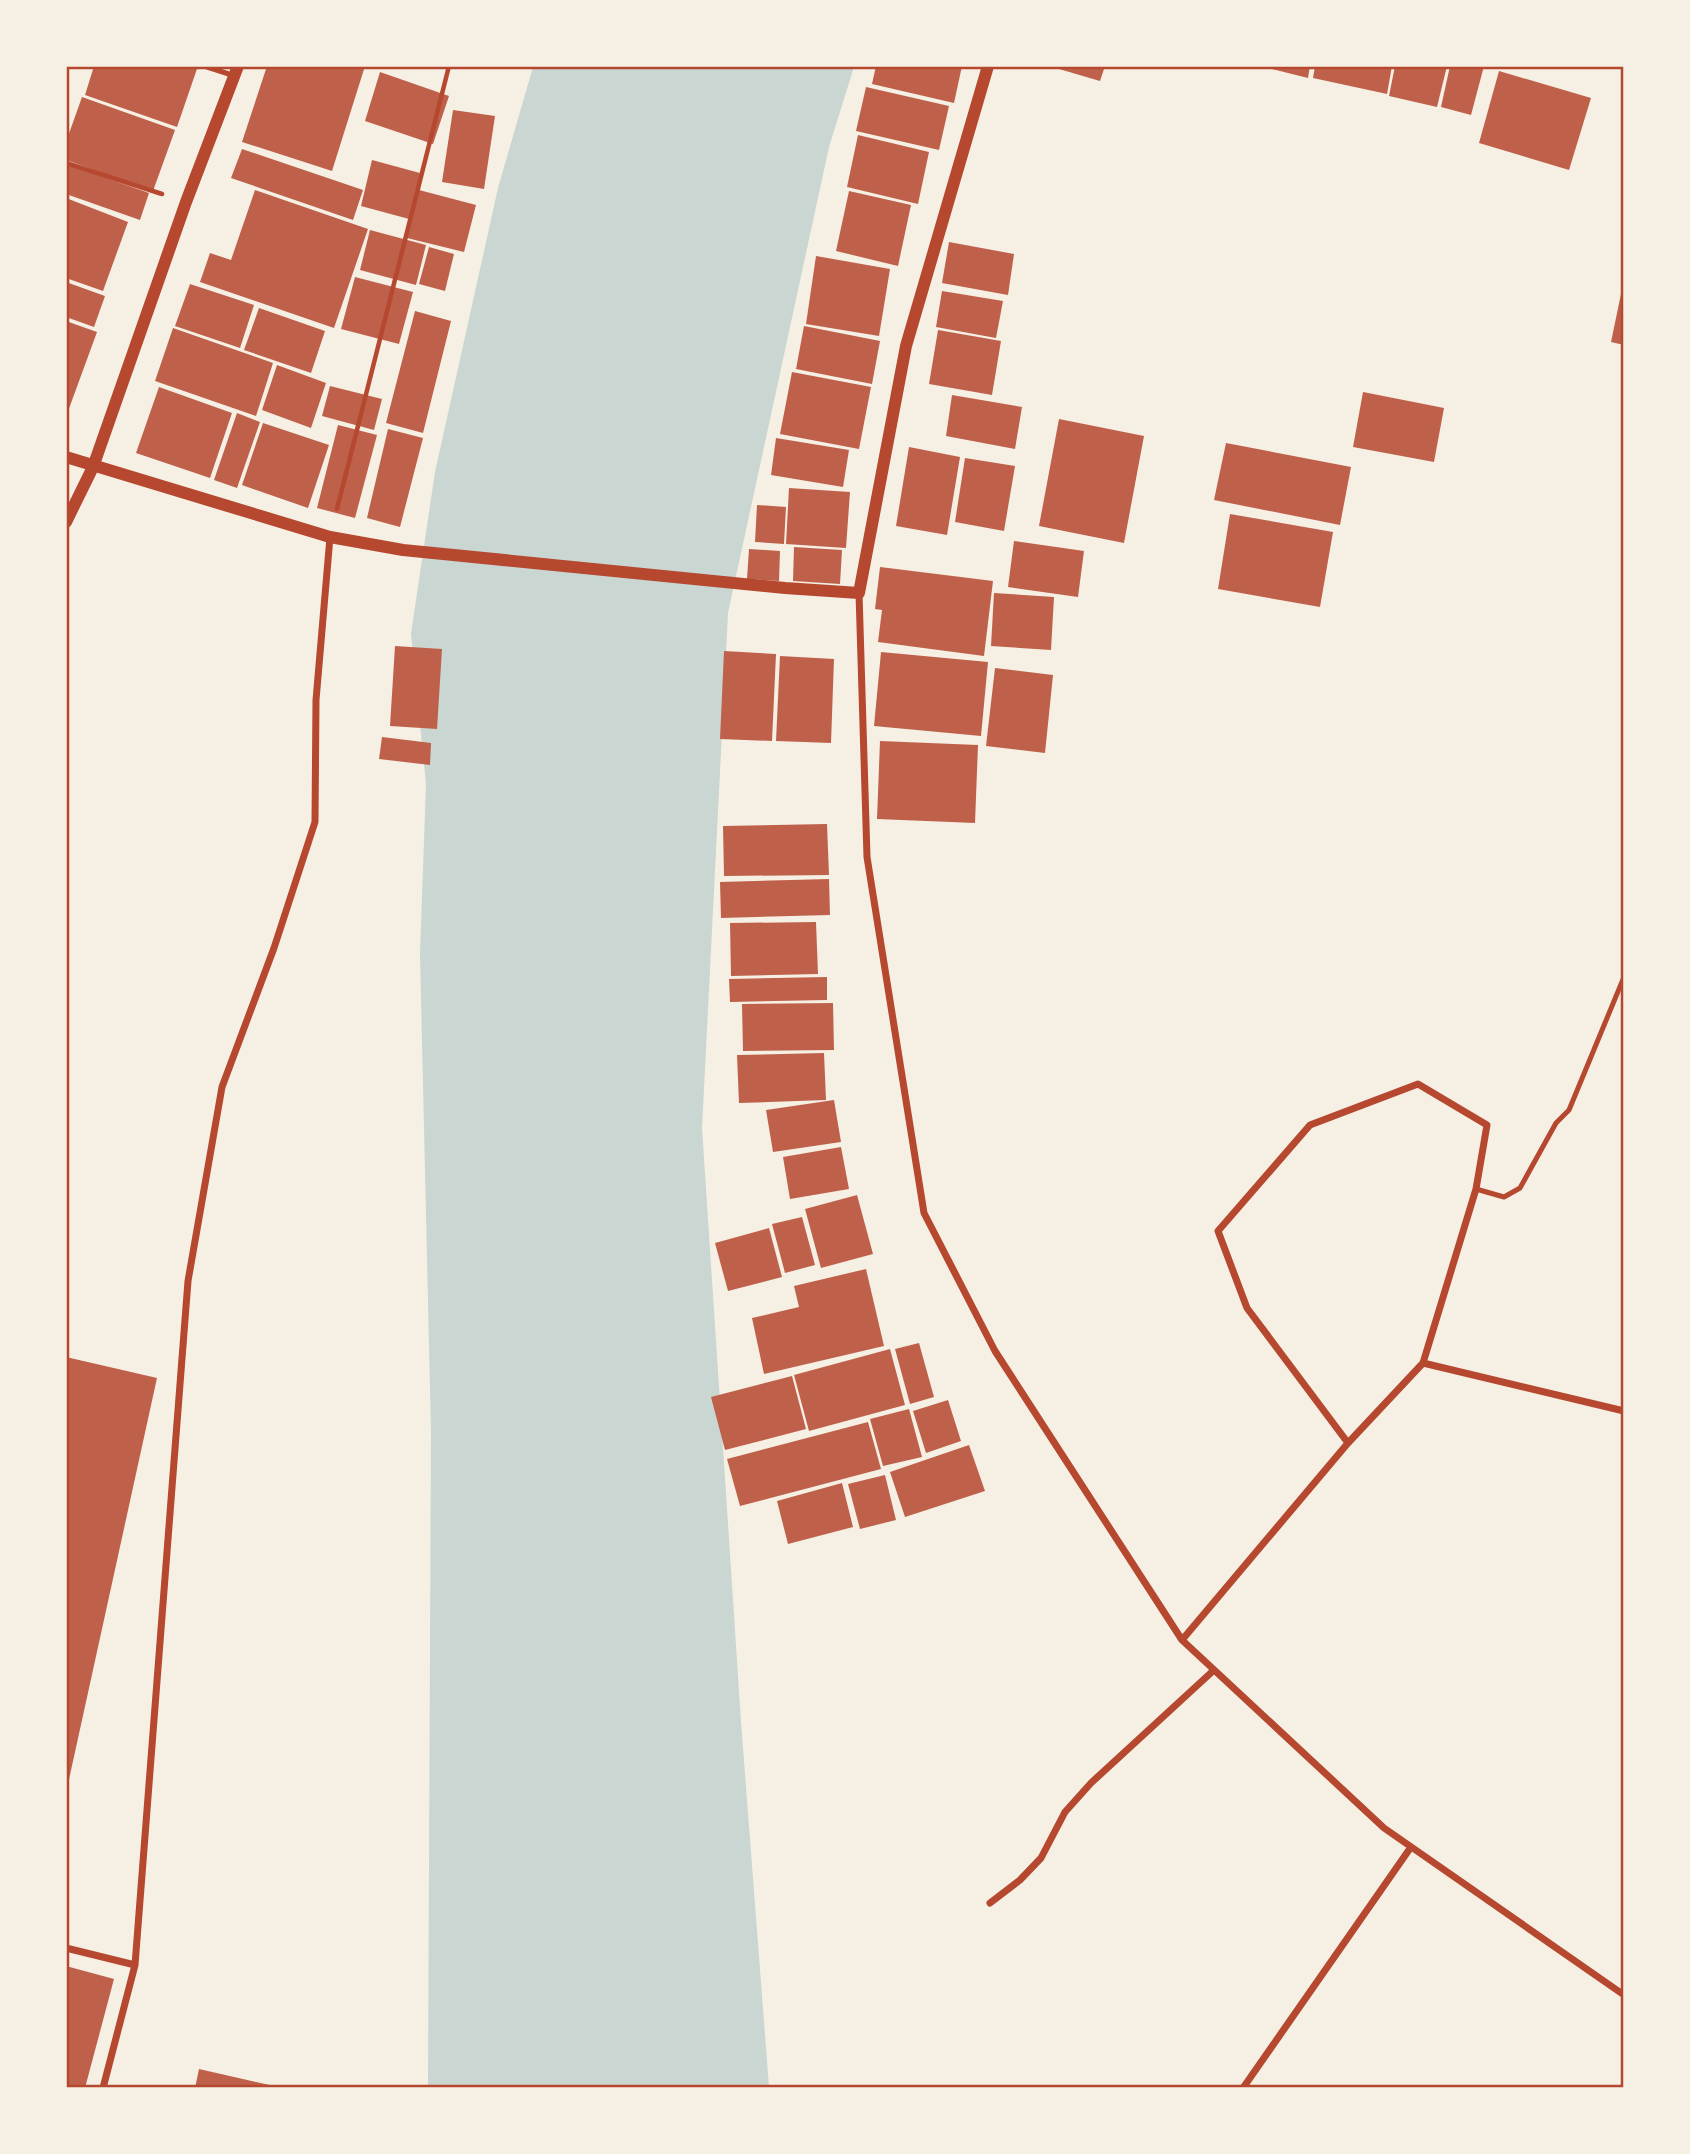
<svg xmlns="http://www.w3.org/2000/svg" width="1690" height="2154" font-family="Montserrat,sans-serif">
	<rect width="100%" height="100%" fill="#f6efe4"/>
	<!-- water -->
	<path fill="#c9d6d2" d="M533 67H854L829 147 728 613 702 1128 741 1722 769 2087 428 2088 431 1432 420 953 426 784 411 634 435 472 498 188Z"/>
	<!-- building -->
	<path fill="#bf614a" d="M94 66H198L177 127 85 95Z
		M267 66H365L332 171 242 142Z
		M876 66H962L954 103 872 84Z
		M1060 66H1105L1100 81 1059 69Z
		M1260 66H1310L1308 78Z
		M1315 66H1392L1387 94 1313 78Z
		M1395 66H1447L1437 107 1389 96Z
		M1450 66H1484L1471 115 1441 107Z
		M1499 71 1591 98 1569 170 1479 143Z
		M380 72 449 96 433 144 365 121Z
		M866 87 949 106 939 150 856 131Z
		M82 97 175 130 153 191 66 160V142Z
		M453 110 495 116 484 189 442 182Z
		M858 135 929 152 918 204 847 187Z
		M242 149 363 190 353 220 231 178Z
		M372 160 420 173 409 219 361 206Z
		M66 164 149 193 140 220 66 194Z
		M255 190 368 229 334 328 200 282 210 253 231 260Z
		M419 190 476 205 464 252 407 238Z
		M849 191 911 205 898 266 836 251Z
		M66 198 128 222 103 291 66 278Z
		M370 230 426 245 416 285 360 270Z
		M949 242 1014 254 1008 295 942 283Z
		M429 247 454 254 445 291 419 284Z
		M816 256 890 269 879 336 806 324Z
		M355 277 413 292 399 344 341 329Z
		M66 282 105 296 94 327 66 317Z
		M190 284 254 305 240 348 175 326Z
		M1622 289H1624V345L1611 342Z
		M942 291 1003 301 996 338 936 327Z
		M259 308 325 331 311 373 244 350Z
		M415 311 451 321 423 433 386 423Z
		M66 321 97 332 67 414H66Z
		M804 326 880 341 872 384 796 369Z
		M173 328 273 363 256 416 155 381Z
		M938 330 1001 341 992 395 929 384Z
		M277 365 326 383 311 428 262 410Z
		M792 372 871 387 859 449 780 434Z
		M330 386 382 399 374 430 322 416Z
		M159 387 232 413 210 478 136 453Z
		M1363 392 1444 408 1434 462 1353 447Z
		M952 395 1022 407 1015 449 946 436Z
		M237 413 260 422 237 488 214 480Z
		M1059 419 1144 436 1124 543 1039 526Z
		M263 423 329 445 308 508 242 485Z
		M338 425 377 435 355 518 317 508Z
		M388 429 423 438 400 527 367 518Z
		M776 438 849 450 843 487 771 475Z
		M1226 443 1351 467 1340 525 1214 500Z
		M909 447 960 457 947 535 896 526Z
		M965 458 1015 466 1004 531 955 522Z
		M789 488 850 492 846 548 786 544Z
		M757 505 786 507 784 544 755 542Z
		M1230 514 1333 532 1320 607 1218 589Z
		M1014 541 1084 551 1078 597 1008 587Z
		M794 547 842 550 840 584 793 581Z
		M749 549 780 551 779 581 747 579Z
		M880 567 993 581 984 656 878 642 882 610 875 609Z
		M994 593 1054 597 1051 650 991 646Z
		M395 646 442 649 437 729 390 726Z
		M724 651 776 654 772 741 720 739Z
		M881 652 988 662 981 736 874 726Z
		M780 656 834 659 831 743 776 741Z
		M995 668 1053 675 1045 753 986 746Z
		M382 737 431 743 430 765 379 759Z
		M880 741 978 745 975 823 877 819Z
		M827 824 829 875 724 876 723 826Z
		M829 879 830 915 721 918 720 882Z
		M816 922 818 974 731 976 730 923Z
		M827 977V1000L730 1002 729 979Z
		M833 1003 834 1050 743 1051 742 1004Z
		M824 1053 826 1100 739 1103 737 1055Z
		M834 1100 841 1142 773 1152 766 1110Z
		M841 1147 849 1189 790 1199 783 1157Z
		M857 1195 873 1254 821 1268 805 1209Z
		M802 1217 815 1265 785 1273 772 1224Z
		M769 1228 782 1277 728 1291 715 1243Z
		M866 1269 884 1346 764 1374 752 1318 799 1307 794 1286Z
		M919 1343 934 1397 910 1404 895 1349Z
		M890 1349 905 1405 809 1431 794 1375Z
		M66 1357 157 1378 68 1784H66Z
		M792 1376 806 1429 725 1450 711 1397Z
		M948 1400 961 1441 926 1453 913 1411Z
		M909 1409 922 1457 883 1466 870 1419Z
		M868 1422 881 1469 740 1506 727 1459Z
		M969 1445 985 1491 905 1517 890 1472Z
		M885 1475 896 1520 860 1529 848 1484Z
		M842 1483 853 1527 788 1544 777 1501Z
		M66 1966 114 1979 85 2088H66Z
		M199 2069 274 2086V2088H195Z"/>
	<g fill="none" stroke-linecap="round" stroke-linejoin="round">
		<!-- path -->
		<path stroke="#b5482f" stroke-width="4.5" d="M66 163 162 194
			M337 509 449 66"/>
		<!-- service -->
		<path stroke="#b5482f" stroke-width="5" d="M204 66 235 76
			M1476 1189 1504 1197 1520 1188 1556 1123 1569 1110 1624 977"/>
		<!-- minor -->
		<path stroke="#b5482f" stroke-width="7" d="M859 593 867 857 924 1213 995 1351 1182 1640 1384 1828 1624 1995
			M1348 1443 1247 1308 1218 1231 1310 1125 1418 1084 1487 1125 1476 1189 1423 1363
			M1182 1640 1348 1443 1423 1363 1624 1411
			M990 1903 1020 1880 1041 1858 1065 1812 1091 1783 1214 1670
			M66 1948 135 1965
			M103 2088 135 1965 188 1281 222 1087 274 948 315 822 316 700 330 537
			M1243 2088 1411 1847"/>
		<!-- tertiary -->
		<path stroke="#b5482f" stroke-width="12" d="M66 457 330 537 403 550 785 588 859 593 906 346 988 66
			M66 522 93 467 186 202 238 66"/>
	</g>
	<!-- border -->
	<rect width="1690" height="2154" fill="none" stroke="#f6efe4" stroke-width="136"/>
	<rect x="68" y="68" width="1554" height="2018" fill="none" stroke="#b5482f" stroke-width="2.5"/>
</svg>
